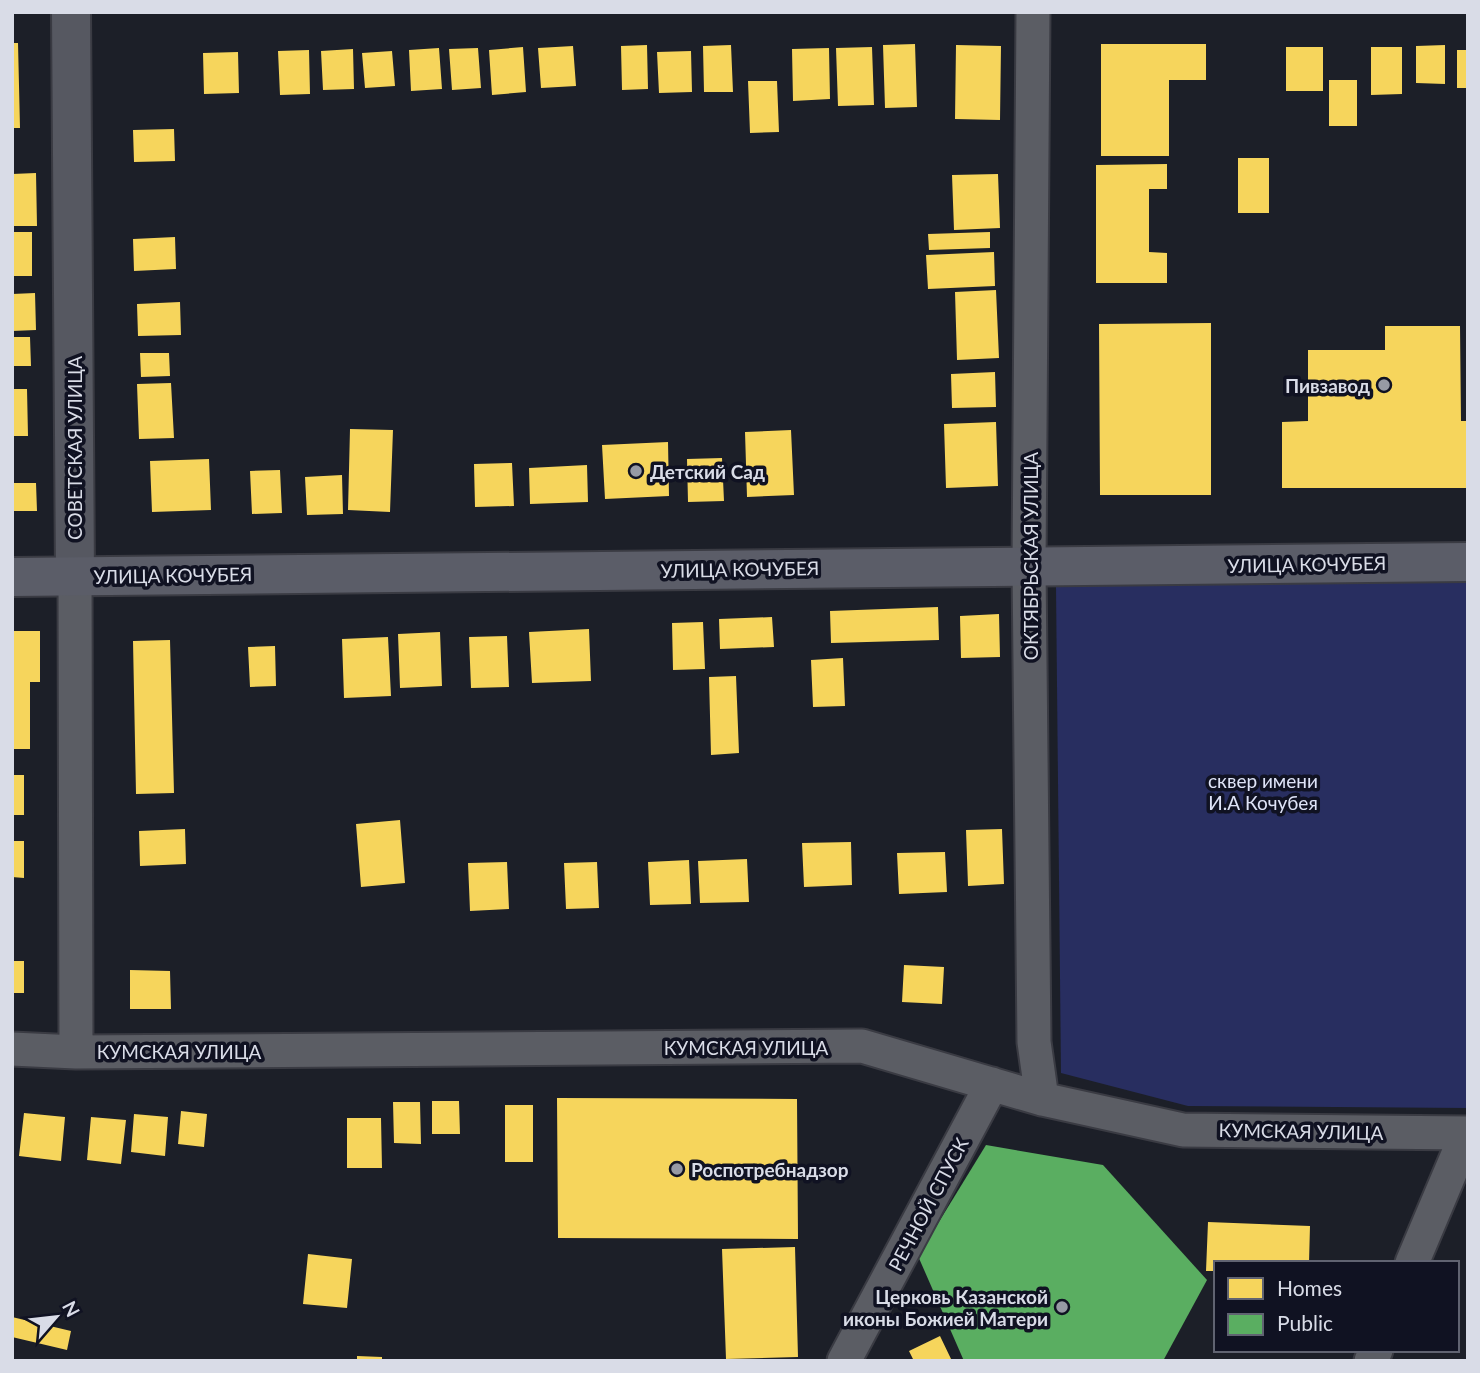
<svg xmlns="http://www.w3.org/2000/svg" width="1480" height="1373" font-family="Lato,sans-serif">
	<rect width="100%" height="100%" fill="#1c1f28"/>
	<!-- green -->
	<path fill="#282e60" d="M1468 582V1108L1188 1106 1061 1073 1056 586Z"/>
	<!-- homes -->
	<path fill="#f6d55c" d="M12 43H18L20 128H12Z
		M915 44 917 107 885 108 883 45Z
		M1101 44H1206V80H1169V156H1101Z
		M647 45 648 89 622 90 621 46Z
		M731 45 733 92H704L703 46Z
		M956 45 1001 46 1000 120 955 119Z
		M1445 45V84L1416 83V46Z
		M573 46 576 86 541 88 538 48Z
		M523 47 526 92 492 95 489 50Z
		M872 47 874 105 838 106 836 48Z
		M1286 47H1323V91H1286Z
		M1371 47H1402V94L1371 95Z
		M439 48 442 89 411 91 409 50Z
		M478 48 481 88 452 90 449 49Z
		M829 48 830 99 793 101 792 49Z
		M353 49 354 89 323 90 321 51Z
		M309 50 310 94 280 95 278 51Z
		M1457 50H1468V88H1457Z
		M392 51 395 86 365 88 362 53Z
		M691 51 692 92 659 93 657 52Z
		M238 52 239 93 204 94 203 53Z
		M1329 80H1357V126H1329Z
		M748 81H777L779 132 750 133Z
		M174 129 175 161 134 162 133 130Z
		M1238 158H1269V213H1238Z
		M1167 164V189H1149V252L1167 253V283H1096V165Z
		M36 173 37 226H12V174Z
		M998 174 1000 228 954 230 952 175Z
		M12 232H32V276H12Z
		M990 232V248L929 250 928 234Z
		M175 237 176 269 134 271 133 239Z
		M994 252 995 286 928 289 926 255Z
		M996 290 999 358 957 360 955 292Z
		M35 293 36 330 12 331V294Z
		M180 302 181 335 138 336 137 304Z
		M1211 323V495H1100L1099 324Z
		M1385 326H1460L1461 421H1468V488H1282V422L1308 421V350H1385Z
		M12 337H30L31 366H12Z
		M140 353H169L170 376 141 377Z
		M995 372 996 407 952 408 951 374Z
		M171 383 174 438 139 439 137 384Z
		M12 389H27L28 436H12Z
		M996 422 998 486 946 488 944 424Z
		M350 429 393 430 390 512 348 510Z
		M791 430 794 495 747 497 745 432Z
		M668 442 669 496 605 499 602 445Z
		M722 458 724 501 688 502 687 459Z
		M209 459 211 510 152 512 150 461Z
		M512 463 514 506 475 507 474 464Z
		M587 465 588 502 530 504 529 468Z
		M280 470 282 513 252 514 250 471Z
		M342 475 343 514 307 515 305 477Z
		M12 483H36L37 511H12Z
		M938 607 939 640 831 643 830 611Z
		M999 614 1000 657 961 658 960 616Z
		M772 617 774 647 720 649 719 619Z
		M703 622 705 669 673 670 672 623Z
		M589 629 591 681 532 683 529 632Z
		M12 631H40V682H30V749H12Z
		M440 632 442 686 400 688 398 634Z
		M507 636 509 687 471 688 469 637Z
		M388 637 391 696 344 698 342 639Z
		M170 640 174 793 136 794 133 641Z
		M275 646 276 686 250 687 248 647Z
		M843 658 845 706 813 707 811 660Z
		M736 676 739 753 711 755 709 677Z
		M12 775H24V815H12Z
		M400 820 405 883 361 887 356 824Z
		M185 829 186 864 140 866 139 831Z
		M1002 829 1004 884 968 886 966 830Z
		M12 841H24V878L12 877Z
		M851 842 852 885 804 887 802 843Z
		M945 852 947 892 899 894 897 853Z
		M747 859 749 902 700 903 698 861Z
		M689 860 691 904 650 905 648 862Z
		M507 862 509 909 470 911 468 863Z
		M597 862 599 908 566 909 564 863Z
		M12 961H24V993H12Z
		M904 965 944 967 942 1004 902 1002Z
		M130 970 170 971 171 1009H130Z
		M557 1098 797 1099 798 1239 558 1238Z
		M432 1101H459L460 1134H432Z
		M393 1102H420L421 1144 394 1143Z
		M505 1105H533V1162H505Z
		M181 1111 207 1114 204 1147 178 1144Z
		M24 1113 65 1117 61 1161 19 1156Z
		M134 1114 168 1117 165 1156 131 1152Z
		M91 1117 126 1120 121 1164 87 1160Z
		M347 1118H381L382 1168H347Z
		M1208 1222 1310 1226 1309 1263H1216V1271H1206Z
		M795 1247 798 1357 726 1359 722 1249Z
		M308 1254 352 1259 347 1308 303 1304Z
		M12 1317 71 1331 67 1350 12 1337Z
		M940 1336 952 1361H914L909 1351Z
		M357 1356 382 1357V1361H357Z"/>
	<!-- public -->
	<path fill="#5aae61" d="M986 1145 1103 1165 1207 1280 1163 1361H964L918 1256Z"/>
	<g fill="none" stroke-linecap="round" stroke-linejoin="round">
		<defs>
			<path id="street" d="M1033 12 1029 567 1034 1042 1042 1099
				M75 576 76 1052
				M12 1049 76 1052 862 1046 1042 1099 1183 1130 1468 1133
				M1412 1263 1467 1133
				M844 1361 992 1084
				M1371 1361 1376 1350"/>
			<path id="secondary" d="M71 12 75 576"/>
			<path id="primary" d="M12 577 1468 562"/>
		</defs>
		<!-- street casing -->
		<use href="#street" stroke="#3a3b43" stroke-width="37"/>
		<!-- secondary casing -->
		<use href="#secondary" stroke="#3a3b43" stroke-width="42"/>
		<!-- primary casing -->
		<use href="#primary" stroke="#3a3b43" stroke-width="42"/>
		<!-- street -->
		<use href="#street" stroke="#5b5d64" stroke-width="33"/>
		<!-- secondary -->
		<use href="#secondary" stroke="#565861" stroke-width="38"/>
		<!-- primary -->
		<use href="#primary" stroke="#5b5d68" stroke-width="38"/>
	</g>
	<!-- markers -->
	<g fill="#979aa4" stroke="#101222" stroke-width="2.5">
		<circle cx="1384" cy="385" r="7"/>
		<circle cx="636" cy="471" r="7"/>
		<circle cx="677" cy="1169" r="7"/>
		<circle cx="1062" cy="1307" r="7"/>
	</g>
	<g text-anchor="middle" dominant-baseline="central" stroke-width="7" stroke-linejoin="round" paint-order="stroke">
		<!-- poi labels -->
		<g font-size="19" font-weight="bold" fill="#d9dce7" stroke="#101222" text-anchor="end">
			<text x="1370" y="385">Пивзавод</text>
			<text x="650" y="471" text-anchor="start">Детский Сад</text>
			<text x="691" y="1169" text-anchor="start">Роспотребнадзор</text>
			<text x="1048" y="1296">Церковь Казанской<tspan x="1048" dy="22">иконы Божией Матери</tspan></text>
		</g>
		<!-- street labels -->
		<g font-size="19" fill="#d9dce7" stroke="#101222">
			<text transform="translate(74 448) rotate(-90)">СОВЕТСКАЯ УЛИЦА</text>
			<text transform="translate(1030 556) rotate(-90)">ОКТЯБРЬСКАЯ УЛИЦА</text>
			<text transform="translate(1307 564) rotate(-1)">УЛИЦА КОЧУБЕЯ</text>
			<text transform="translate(740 569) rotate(-1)">УЛИЦА КОЧУБЕЯ</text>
			<text transform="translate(173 575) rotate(-1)">УЛИЦА КОЧУБЕЯ</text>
			<text x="746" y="1047">КУМСКАЯ УЛИЦА</text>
			<text x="179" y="1051">КУМСКАЯ УЛИЦА</text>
			<text transform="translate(1301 1131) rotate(1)">КУМСКАЯ УЛИЦА</text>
			<text transform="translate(928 1204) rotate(-62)">РЕЧНОЙ СПУСК</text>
		</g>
		<!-- park labels -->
		<g font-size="19" fill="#dee3f7" stroke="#101222">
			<text x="1263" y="780">сквер имени<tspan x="1263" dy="22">И.А Кочубея</tspan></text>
		</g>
	</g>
	<!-- border -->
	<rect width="1480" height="1373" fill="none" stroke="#d9dce7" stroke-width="28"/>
	<!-- legend -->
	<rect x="1214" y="1261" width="245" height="91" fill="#101222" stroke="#606371" stroke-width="2"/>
	<rect x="1228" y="1278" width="35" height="21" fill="#f6d55c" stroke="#606371" stroke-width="2"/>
	<text x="1277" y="1296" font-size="21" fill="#d9dce7">Homes</text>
	<rect x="1228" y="1314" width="35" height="21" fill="#5aae61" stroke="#606371" stroke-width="2"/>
	<text x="1277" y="1331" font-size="21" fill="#d9dce7">Public</text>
	<!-- north arrow -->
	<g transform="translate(56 1317) rotate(62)" stroke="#101222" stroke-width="5" paint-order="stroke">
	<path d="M0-5L12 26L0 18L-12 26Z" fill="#d9dce7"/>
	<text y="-10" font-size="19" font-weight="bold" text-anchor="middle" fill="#d9dce7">N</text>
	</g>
</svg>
